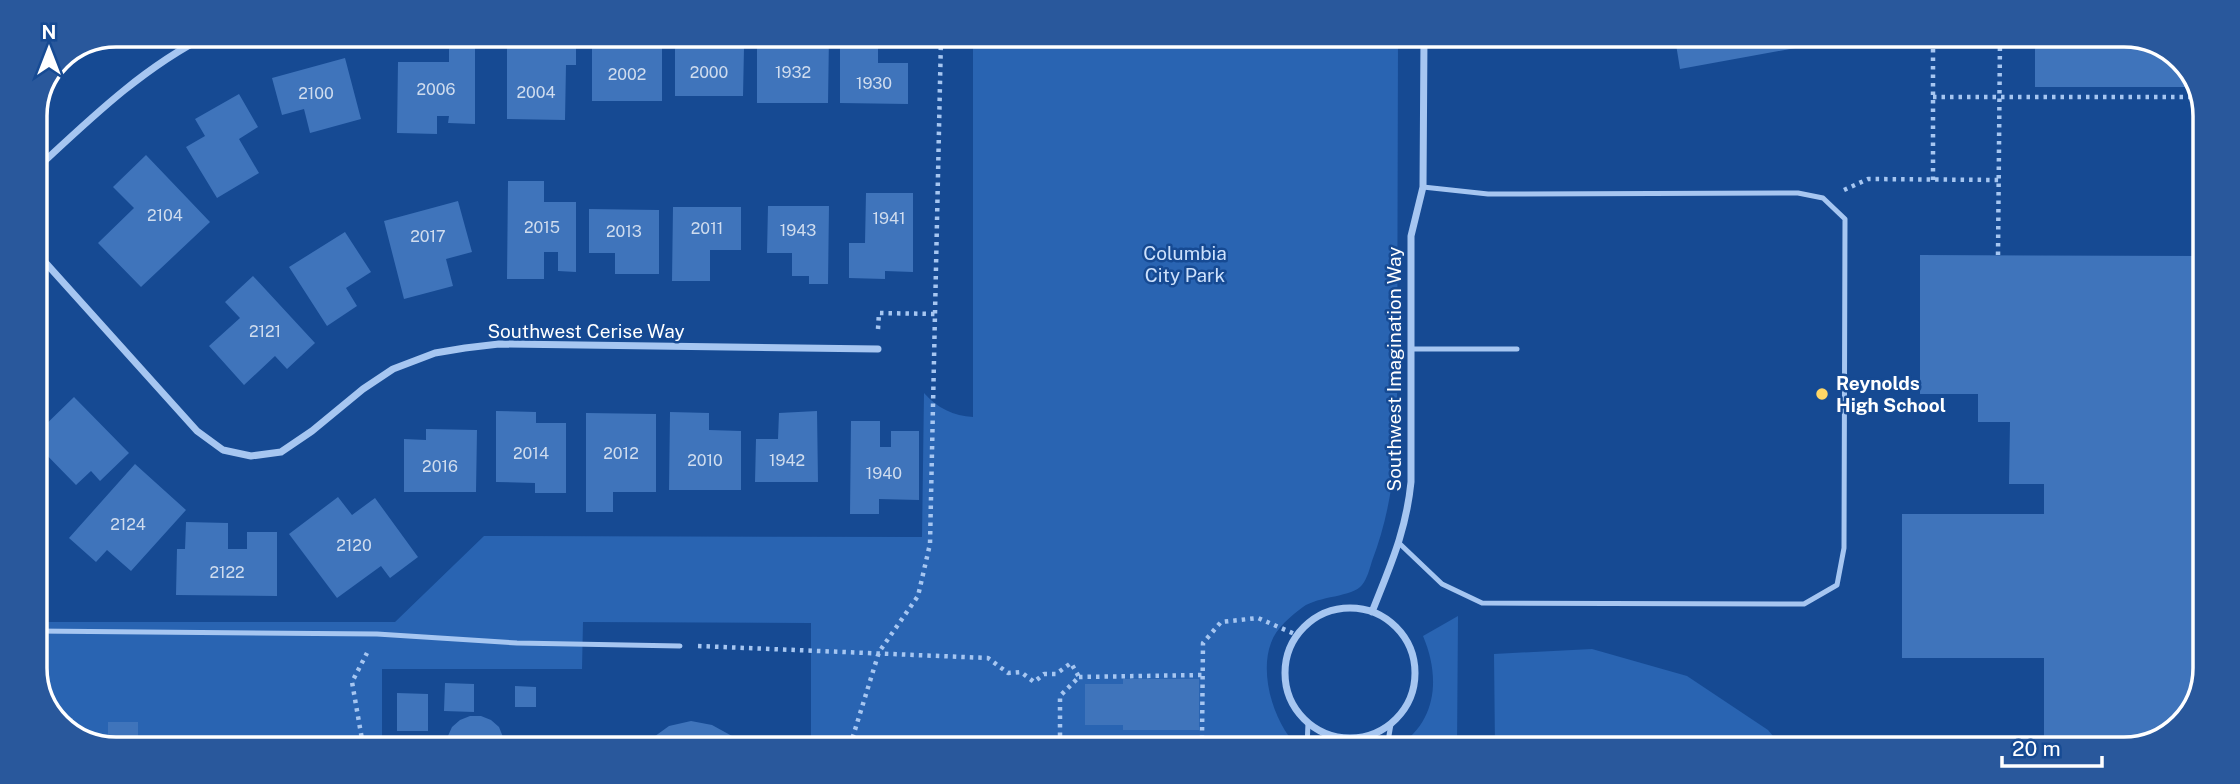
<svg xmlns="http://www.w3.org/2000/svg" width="2240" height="784" font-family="'Public Sans',sans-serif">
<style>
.green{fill:#2964b2}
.building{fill:#3f74bb}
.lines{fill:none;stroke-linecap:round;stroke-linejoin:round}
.path{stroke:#a6c6f1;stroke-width:4.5;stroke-dasharray:3.5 5;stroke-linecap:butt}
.service{stroke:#a6c6f1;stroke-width:5}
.minor{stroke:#a6c6f1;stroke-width:7}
.poi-dot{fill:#ffd666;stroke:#164a93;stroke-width:2.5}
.labels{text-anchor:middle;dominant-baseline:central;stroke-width:5;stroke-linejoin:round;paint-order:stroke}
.number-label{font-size:16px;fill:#cfdcee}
.park-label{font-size:19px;fill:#cde1fc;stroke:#164a93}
.street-label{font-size:19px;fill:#fff;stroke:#164a93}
.poi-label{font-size:19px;font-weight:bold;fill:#fff;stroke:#164a93;text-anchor:start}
.rim{fill:none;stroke:#fff;stroke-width:3.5}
</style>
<rect width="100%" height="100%" fill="#164a93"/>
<!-- green -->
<path class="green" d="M973,37L1398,38L1397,435C1394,479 1388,519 1372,561C1370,568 1367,579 1362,585C1353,597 1318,596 1303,607C1291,616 1276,628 1271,643C1259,674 1274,724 1298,747L811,746V623L583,622L582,669H382V745H90L52,718L35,674V622H395L484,536L922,537L924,393C937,408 954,416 973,417Z
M1458,616L1457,748L1397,747C1438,721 1440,676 1423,636Z
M1592,649L1687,676L1768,730L1783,748H1495L1494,654Z"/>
<!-- building -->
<path class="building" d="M449,36H475V124L448,123L449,116H437V134L397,133L398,62H449Z
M534,36H576V65H566L565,120L507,119V38H534Z
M620,36H662V101H592V47H620Z
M675,36H710V48H744L743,96H675Z
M779,36H829L828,103H757V41H779Z
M840,36L878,37V63H908V104L840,103Z
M1675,38L1839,39V40L1680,69Z
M2035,39H2150L2188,66L2196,87H2035Z
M69,54L73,58L49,80L59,59Z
M345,58L361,119L310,133L304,109L282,115L272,78Z
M239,94L258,127L239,139L259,173L217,198L186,147L205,136L195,119Z
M146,155L210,222L141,287L98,243L134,208L113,187Z
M508,181H544V202H576V272L558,271V252H544V279H507Z
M866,193H913V272L885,271V279L849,278V243H865Z
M458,201L472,252L446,259L453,286L404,299L384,221Z
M768,206H829L828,284H809V276H792V253H767Z
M673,207H741V250H710V281H672Z
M589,209L659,210V274H615V253H589Z
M345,232L371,272L346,288L357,306L327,326L289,267Z
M1920,255L2204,256L2201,694L2173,732L2124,749H2044V658H1902V514H2044V484H2009L2010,422H1978V394H1920Z
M253,276L315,343L287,369L275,356L244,385L209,346L240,318L225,302Z
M35,337L48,350L35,363Z
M74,397L129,453L100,481L91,471L76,485L35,443V435Z
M496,411L536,412V423H566V493H535V483L496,482Z
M817,411L818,482H755L756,439H778L779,413Z
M670,412L709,413V430L741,431V490H669Z
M586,413L656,414V492H613V512H586Z
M851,421H880V447H891V431H919V500L879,499V514H850Z
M426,429L477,430L476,492H404V439L426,440Z
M135,464L186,510L131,571L107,550L96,562L69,538Z
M338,497L352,515L375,498L418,557L390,578L381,566L337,598L289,534Z
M186,522L228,523V549H247V532H277V596L176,595L177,549H185Z
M1123,679H1199V730H1123V725H1085V684H1123Z
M445,683L474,684V712L444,711Z
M515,686L536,687V707H515Z
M397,693L428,694V731H397Z
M470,716H481L491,720L499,727L503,737V746H448L447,738L452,727L460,720Z
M52,717L73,718V733L52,718Z
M691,721L712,725L732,736L739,746H646L651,739L669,726Z
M108,722H138V745H108Z"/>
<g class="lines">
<!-- path -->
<path class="path" d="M1933,97H2200
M1933,180V39
M1844,190L1868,179L1999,180
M1998,255L2000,39
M878,329L879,313L935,314
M698,646L988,658L1008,673L1021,672L1034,682L1044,674H1056L1071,663L1079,677L1060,696V747
M1079,677L1202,675
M1202,739L1203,643L1221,622L1258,618L1297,635
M1060,743L1206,739L1218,747
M363,745L352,682L367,653
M850,746L879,652L918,596L930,544L941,37"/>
<!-- service -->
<path class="service" d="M1411,349H1517
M1400,544L1442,584L1482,603L1804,604L1837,585L1844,548L1845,219L1823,198L1798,193L1488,194L1423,187
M35,631L377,634L517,643L680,646
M91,745L92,734
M1307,747L1308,723
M1387,747L1391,724"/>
<!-- minor -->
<path class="minor" d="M35,170C89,120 142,68 208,35
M35,251L197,431L223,450L251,456L281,452L312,431L363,389L393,369L435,353L465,348L499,344L878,349
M1285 673a65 65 0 1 1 130 0a65 65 0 1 1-130 0Z
M1372,612C1390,566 1406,532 1411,482V236L1423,187L1424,38"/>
</g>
<!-- markers -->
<circle class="poi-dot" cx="1822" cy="394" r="7"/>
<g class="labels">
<!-- number labels -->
<g class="number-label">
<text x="709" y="72">2000</text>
<text x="793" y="72">1932</text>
<text x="627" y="74">2002</text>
<text x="874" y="83">1930</text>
<text x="436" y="89">2006</text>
<text x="536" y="92">2004</text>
<text x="316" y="93">2100</text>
<text x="165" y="215">2104</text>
<text x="889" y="218">1941</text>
<text x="542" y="227">2015</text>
<text x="707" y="228">2011</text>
<text x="798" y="230">1943</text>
<text x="624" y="231">2013</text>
<text x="428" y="236">2017</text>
<text x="265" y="331">2121</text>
<text x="531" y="453">2014</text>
<text x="621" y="453">2012</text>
<text x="705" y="460">2010</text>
<text x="787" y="460">1942</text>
<text x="440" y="466">2016</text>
<text x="884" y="473">1940</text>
<text x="128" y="524">2124</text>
<text x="354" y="545">2120</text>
<text x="227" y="572">2122</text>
</g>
<!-- park labels -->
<g class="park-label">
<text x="1185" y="253">Columbia<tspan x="1185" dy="22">City Park</tspan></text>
</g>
<!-- street labels -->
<g class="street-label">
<text x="586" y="331">Southwest Cerise Way</text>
<text transform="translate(1394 369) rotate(-90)">Southwest Imagination Way</text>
</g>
<!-- poi labels -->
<g class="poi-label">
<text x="1836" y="383">Reynolds<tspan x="1836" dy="22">High School</tspan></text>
</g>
</g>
<!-- crop -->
<path d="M0 0H2240V784H0ZM116 47H2124A69 69 0 0 1 2193 116V668A69 69 0 0 1 2124 737H116A69 69 0 0 1 47 668V116A69 69 0 0 1 116 47Z" fill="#29589c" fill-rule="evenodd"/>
<path class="rim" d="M116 47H2124A69 69 0 0 1 2193 116V668A69 69 0 0 1 2124 737H116A69 69 0 0 1 47 668V116A69 69 0 0 1 116 47Z"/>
<!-- north arrow -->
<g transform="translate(49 49)" stroke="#164a93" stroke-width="5" paint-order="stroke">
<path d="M0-5L12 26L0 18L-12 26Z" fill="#ffffff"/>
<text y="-10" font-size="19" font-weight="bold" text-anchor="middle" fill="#ffffff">N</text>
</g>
<!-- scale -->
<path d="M2002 756v10h100v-10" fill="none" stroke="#ffffff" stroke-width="3.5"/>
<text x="2012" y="756" font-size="21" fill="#ffffff" stroke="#164a93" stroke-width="5" paint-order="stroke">20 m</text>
</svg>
